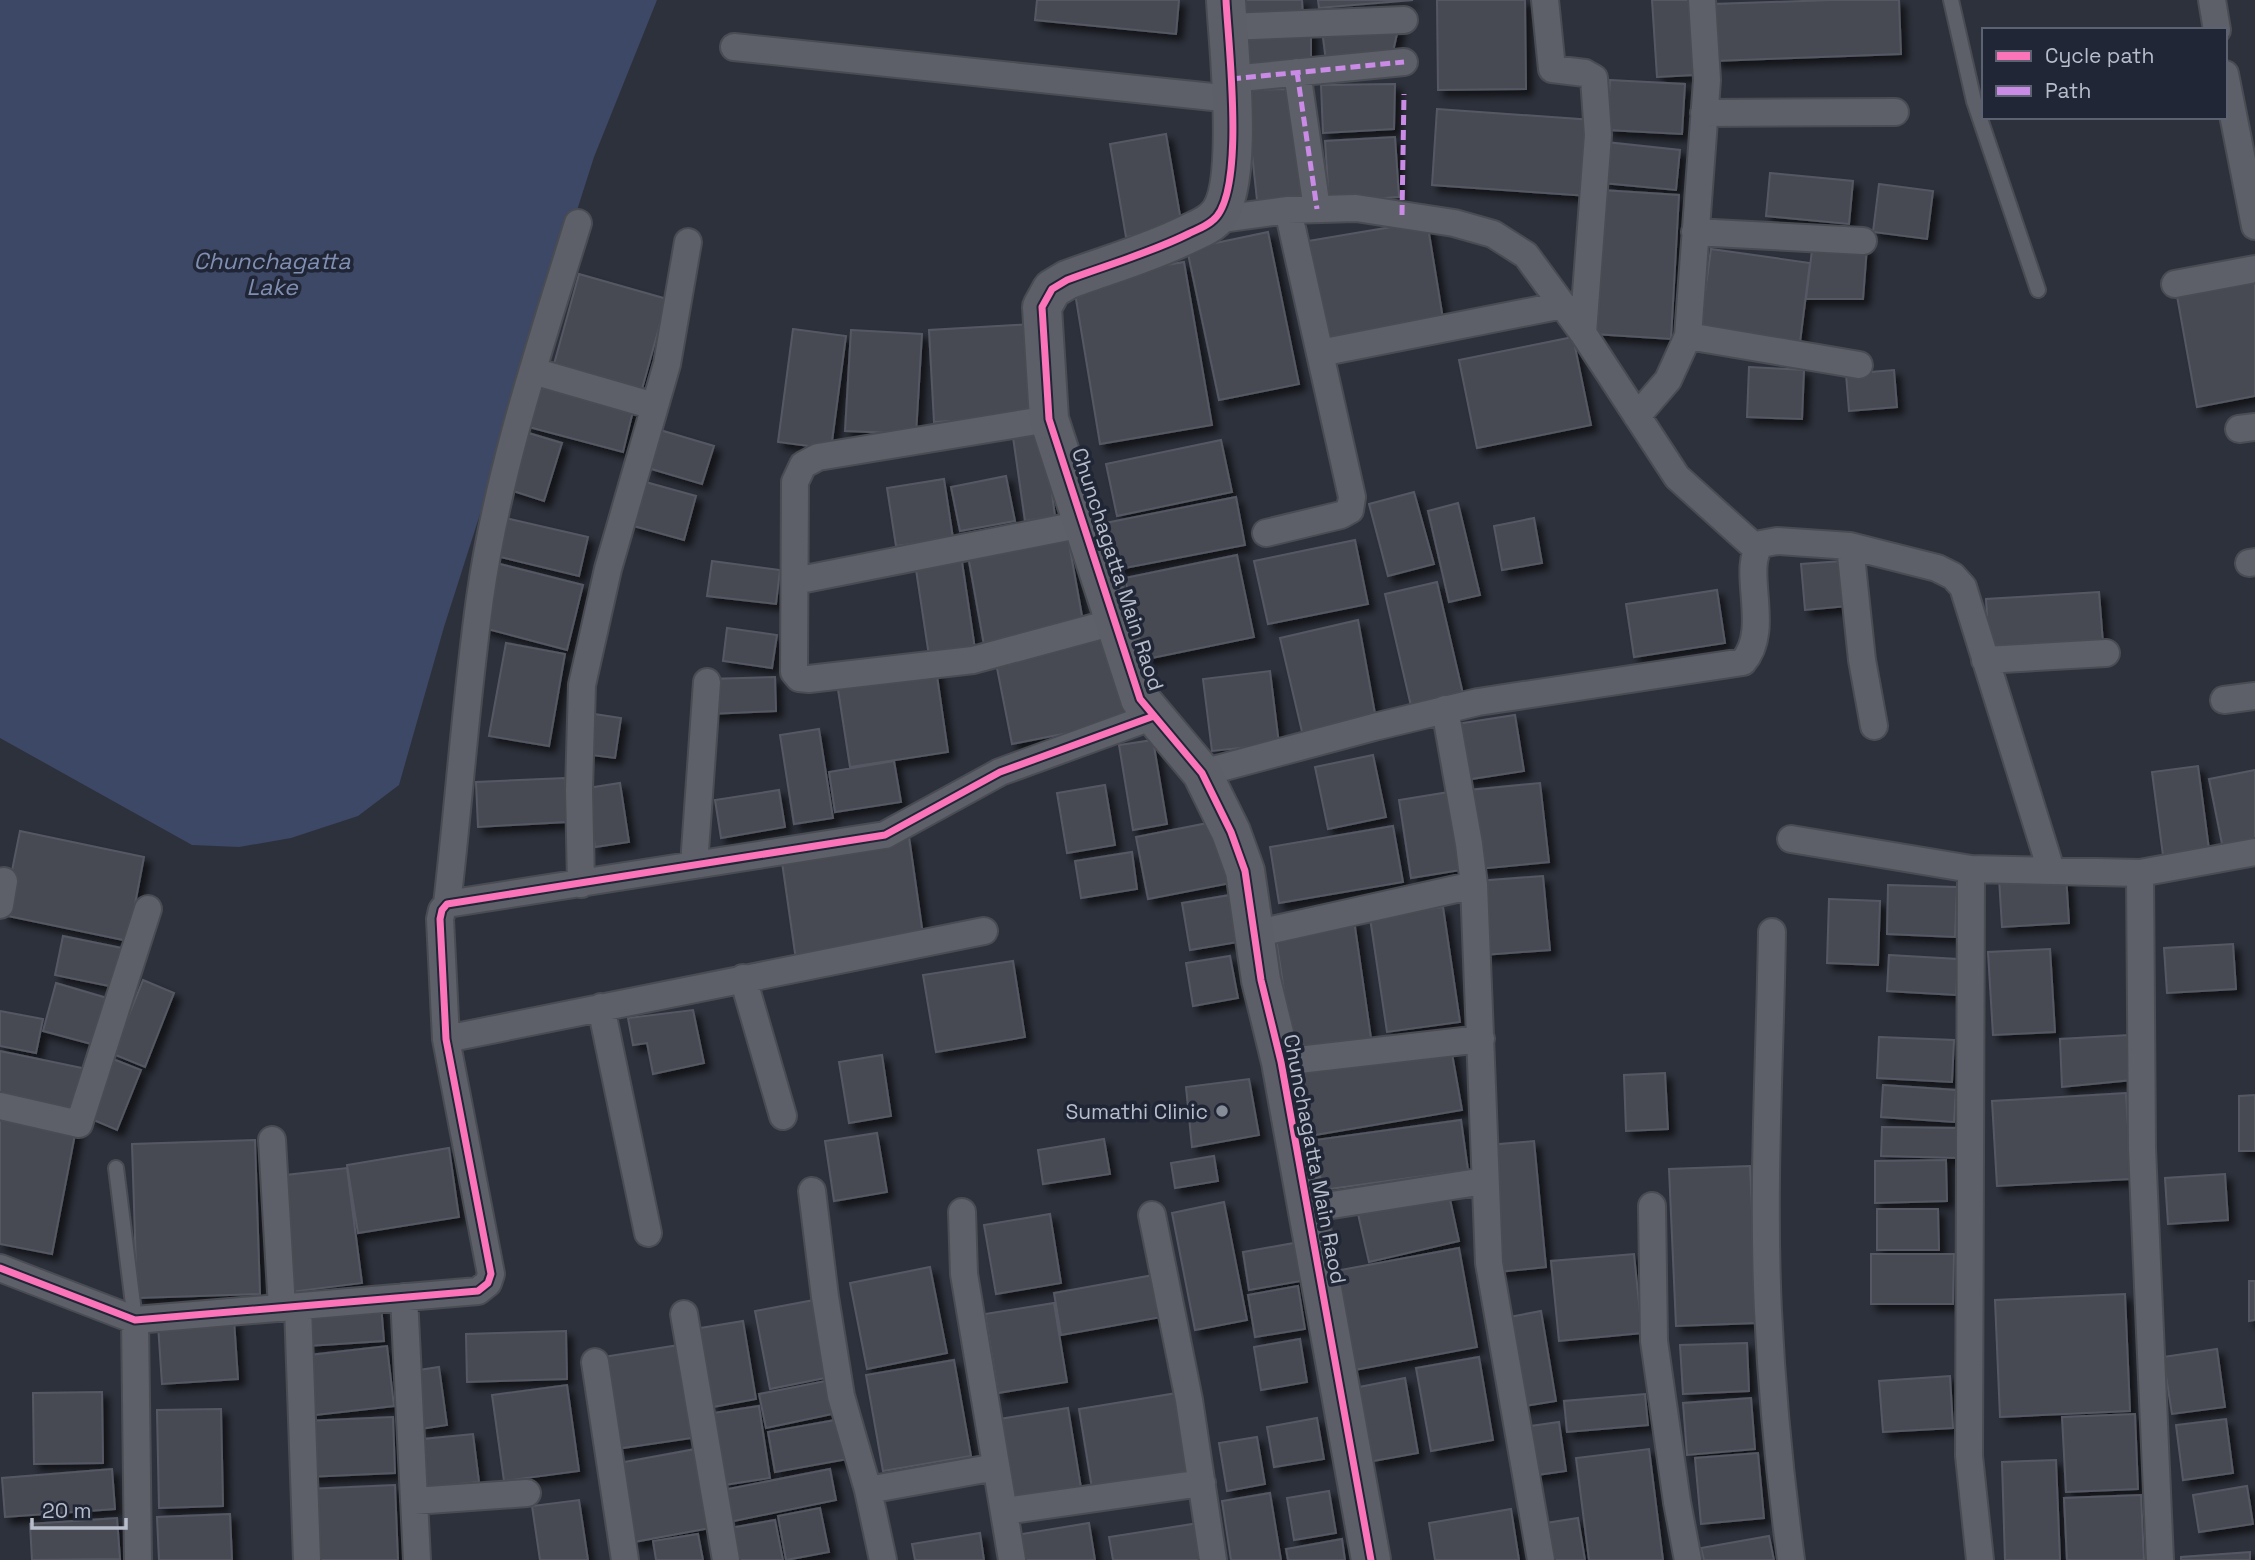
<svg xmlns="http://www.w3.org/2000/svg" width="2255" height="1560" font-family="'Space Grotesk',sans-serif">
<style>
.water{fill:#3c4865}
.building{fill:#474a53;stroke:#555963;stroke-width:2;filter:url(#shadow)}
.lines{fill:none;stroke-linecap:round;stroke-linejoin:round}
.lane-casing{stroke:#494c53;stroke-width:18}
.street-casing{stroke:#494c53;stroke-width:30}
.secondary-casing{stroke:#494c53;stroke-width:42}
.lane{stroke:#5d6069;stroke-width:14}
.street{stroke:#5d6069;stroke-width:26}
.secondary{stroke:#5c5f67;stroke-width:38}
.quiet{stroke:#ca8be6;stroke-width:5;stroke-dasharray:10 5;stroke-linecap:butt}
.cycleway-casing{stroke:#202636;stroke-width:11}
.cycleway{stroke:#fb73b8;stroke-width:7}
.poi-dot{fill:#878c99;stroke:#202636;stroke-width:2.5}
.labels{text-anchor:middle;dominant-baseline:central;stroke-width:7;stroke-linejoin:round;paint-order:stroke}
.street-label{font-size:21px;fill:#b8bdcb;stroke:#202636}
.poi-label{font-size:21px;fill:#b8bdcb;stroke:#202636;text-anchor:end}
.water-label{font-size:23px;font-style:italic;fill:#808fb1;stroke:#202636}
</style>
<defs>
<filter id="shadow"><feDropShadow dx="6" dy="6" stdDeviation="3.5" flood-color="#0009"/></filter>
</defs>
<rect width="100%" height="100%" fill="#2d313b"/>
<!-- water -->
<path class="water" d="M0,0H657L594,157L444,627L399,785L358,816L291,838L239,847L192,845L0,738Z"/>
<!-- building -->
<path class="building" d="M1037,0H1179L1176,34L1035,20Z
M1239,0H1302L1303,17L1240,18Z
M1318,0H1413L1319,8Z
M1437,0H1525L1526,89L1438,90Z
M1652,0H1689L1694,75L1657,77Z
M1832,0H1899L1901,54L1715,61L1713,4Z
M1399,25L1392,56L1326,61L1322,30Z
M1311,29V64L1239,71L1235,33Z
M1610,80L1685,84L1682,134L1607,130Z
M1395,84L1394,129L1323,133L1321,85Z
M1291,89L1307,198L1258,209L1245,90Z
M1437,109L1593,120L1588,196L1432,185Z
M1166,134L1182,227L1126,237L1110,144Z
M1395,137L1399,197L1329,202L1325,141Z
M1606,142L1680,150L1676,190L1603,183Z
M1770,173L1853,181L1849,224L1766,216Z
M1879,184L1933,191L1927,239L1873,232Z
M1602,190L1679,195L1671,339L1594,334Z
M1427,221L1444,325L1326,345L1308,241Z
M1268,232L1299,384L1219,400L1187,249Z
M1813,242L1867,247L1863,299H1806Z
M1711,249L1810,263L1800,342L1700,328Z
M1184,262L1212,425L1100,444L1073,281Z
M579,274L667,299L642,389L554,364Z
M2255,281V396L2197,407L2177,296Z
M1033,324L1039,416L934,422L929,330Z
M793,329L846,336L831,449L778,442Z
M851,330L922,334L916,434L845,431Z
M1573,337L1591,425L1477,448L1459,360Z
M1749,367L1804,370L1802,419L1747,417Z
M1894,370L1897,407L1849,411L1846,374Z
M538,377L635,403L623,452L525,426Z
M1043,426L1055,516L1025,521L1012,430Z
M660,430L714,446L702,484L648,468Z
M522,431L562,443L544,501L504,488Z
M1221,440L1232,492L1117,516L1106,464Z
M1006,476L1015,521L960,531L951,487Z
M944,479L953,538L896,546L887,488Z
M642,481L696,496L684,540L630,525Z
M1414,492L1434,564L1388,576L1369,504Z
M1236,497L1245,545L1114,570L1105,523Z
M1458,503L1480,595L1449,602L1428,511Z
M501,517L588,537L579,576L492,555Z
M1534,518L1542,563L1502,570L1494,526Z
M1067,532L1084,627L984,645L967,550Z
M1355,540L1368,604L1268,624L1254,561Z
M961,555L975,649L929,656L915,563Z
M1237,555L1254,637L1142,660L1125,578Z
M712,561L780,570L776,604L707,596Z
M1842,561L1847,606L1805,610L1801,564Z
M496,563L583,585L567,650L480,627Z
M1437,582L1463,694L1411,706L1385,594Z
M1717,590L1725,643L1634,657L1626,604Z
M2099,592L2103,643L1989,649L1986,599Z
M1358,620L1376,719L1303,736L1280,638Z
M727,628L777,635L772,668L723,661Z
M1112,635L1129,721L1012,744L995,658Z
M506,643L565,654L549,746L489,736Z
M936,669L948,752L850,767L837,683Z
M1270,671L1279,744L1212,751L1203,679Z
M775,677L776,711L710,714L708,679Z
M588,713L621,718L615,758L583,754Z
M1515,715L1524,771L1465,780L1456,724Z
M819,729L833,818L794,824L780,735Z
M1153,740L1167,824L1133,830L1119,745Z
M1373,755L1386,817L1328,829L1315,767Z
M894,761L901,802L835,812L829,772Z
M2198,766L2210,857L2164,863L2152,772Z
M2255,770V841L2223,849L2209,779Z
M565,778L567,822L478,827L476,782Z
M620,783L629,842L595,847L587,788Z
M1540,783L1549,862L1478,869L1469,790Z
M1105,785L1115,845L1067,853L1057,793Z
M779,790L785,827L721,838L715,800Z
M1449,792L1461,870L1411,878L1399,800Z
M1223,820L1236,882L1148,899L1136,837Z
M1393,826L1403,882L1279,903L1270,847Z
M20,831L144,857L128,941L3,915Z
M909,837L924,942L796,960L781,855Z
M1132,852L1137,889L1081,898L1075,861Z
M2066,874L2069,923L2002,927L1999,878Z
M1543,876L1550,950L1484,955L1478,881Z
M1888,885L1957,887L1955,937L1887,934Z
M1230,895L1238,942L1190,950L1182,903Z
M1829,899L1880,901L1878,965L1827,963Z
M1443,907L1460,1022L1387,1032L1370,918Z
M1354,920L1372,1045L1294,1056L1275,932Z
M63,936L122,948L114,987L55,975Z
M2233,944L2236,989L2167,993L2164,948Z
M2050,949L2055,1032L1993,1035L1988,952Z
M1889,955L1958,959L1956,995L1887,991Z
M1230,956L1238,998L1193,1006L1186,963Z
M1013,961L1025,1037L936,1052L923,975Z
M143,980L174,993L145,1067L113,1054Z
M56,983L107,998L95,1045L43,1031Z
M693,1010L704,1063L653,1074L647,1043L633,1045L628,1018Z
M0,1011L43,1019L36,1053L0,1046Z
M2129,1035L2132,1080L2062,1087L2060,1039Z
M1879,1037L1954,1040L1952,1082L1877,1078Z
M1451,1048L1462,1110L1309,1136L1299,1074Z
M0,1051L87,1069L78,1111L0,1095Z
M882,1055L891,1116L849,1123L839,1062Z
M113,1059L141,1070L117,1130L89,1118Z
M1665,1073L1668,1129L1626,1131L1624,1075Z
M1249,1079L1259,1135L1192,1147L1186,1087Z
M1883,1085L1956,1090L1954,1122L1881,1117Z
M2126,1093L2131,1179L1997,1186L1992,1101Z
M2255,1095V1151H2239V1096Z
M0,1115L76,1129L52,1254L0,1244Z
M1461,1120L1468,1170L1315,1191L1308,1141Z
M1882,1127L1959,1128L1958,1158L1881,1156Z
M877,1133L887,1192L834,1201L825,1141Z
M1104,1139L1110,1174L1043,1184L1038,1150Z
M255,1140L260,1294L137,1298L132,1144Z
M1534,1141L1546,1267L1499,1272L1488,1145Z
M449,1148L459,1217L358,1233L347,1165Z
M1214,1156L1218,1181L1175,1188L1171,1163Z
M1946,1160L1947,1201L1875,1203V1161Z
M1750,1166L1757,1323L1676,1326L1669,1169Z
M347,1168L362,1283L291,1292L277,1176Z
M2225,1174L2228,1220L2168,1224L2165,1178Z
M1448,1190L1459,1241L1369,1262L1356,1205Z
M1224,1202L1247,1320L1195,1330L1172,1213Z
M1877,1209H1938L1939,1250H1877Z
M1050,1214L1061,1283L996,1294L984,1225Z
M1294,1243L1301,1281L1249,1290L1243,1252Z
M1459,1248L1477,1347L1349,1371L1330,1272Z
M1634,1254L1642,1333L1559,1341L1551,1261Z
M1871,1254H1954L1953,1304H1871Z
M930,1267L947,1353L867,1369L850,1283Z
M1159,1274L1167,1316L1061,1335L1054,1293Z
M2249,1281H2255V1320L2249,1321Z
M1298,1286L1305,1329L1255,1337L1248,1295Z
M2125,1294L2130,1411L2000,1417L1995,1300Z
M814,1300L830,1377L770,1389L755,1311Z
M1054,1303L1067,1382L998,1393L985,1314Z
M381,1304L384,1341L308,1346L305,1310Z
M1541,1311L1556,1401L1518,1407L1504,1318Z
M234,1320L238,1379L162,1384L158,1325Z
M743,1321L756,1399L713,1407L700,1328Z
M566,1331L567,1379L467,1382L466,1334Z
M1300,1339L1307,1382L1261,1390L1254,1347Z
M1747,1343L1749,1391L1683,1394L1680,1345Z
M679,1345L692,1438L616,1449L603,1357Z
M387,1346L394,1406L307,1416L301,1356Z
M2217,1349L2225,1407L2172,1414L2163,1357Z
M1479,1357L1493,1440L1431,1451L1416,1368Z
M954,1360L971,1456L883,1471L866,1375Z
M439,1367L447,1425L420,1429L412,1371Z
M1950,1376L1953,1428L1883,1432L1879,1381Z
M1405,1378L1418,1453L1373,1461L1359,1387Z
M831,1380L837,1413L766,1428L759,1394Z
M567,1385L579,1471L504,1481L492,1395Z
M102,1392L103,1463L34,1464L33,1393Z
M1177,1393L1189,1472L1092,1488L1079,1409Z
M1645,1394L1648,1425L1567,1432L1564,1401Z
M1751,1398L1755,1449L1687,1455L1683,1403Z
M759,1406L770,1478L724,1485L713,1413Z
M1068,1408L1082,1494L1013,1505L999,1419Z
M221,1409L223,1506L159,1508L157,1410Z
M2135,1414L2138,1489L2066,1492L2062,1417Z
M393,1417L395,1473L307,1477L305,1421Z
M1317,1418L1324,1459L1274,1467L1267,1427Z
M841,1419L848,1459L775,1472L768,1432Z
M2226,1419L2233,1473L2183,1480L2176,1425Z
M1559,1422L1566,1471L1530,1476L1523,1427Z
M473,1434L479,1482L418,1488L413,1440Z
M1257,1437L1265,1484L1227,1491L1219,1443Z
M701,1448L716,1527L634,1542L619,1463Z
M1649,1449L1663,1560H1589L1576,1458Z
M1758,1453L1764,1518L1701,1524L1695,1458Z
M2056,1460L2060,1560H2005L2002,1462Z
M112,1469L115,1509L5,1517L2,1478Z
M830,1469L836,1500L729,1522L723,1490Z
M395,1485L398,1560H311L307,1489Z
M2247,1486L2253,1524L2199,1532L2193,1495Z
M1329,1491L1336,1533L1294,1540L1287,1498Z
M1270,1493L1281,1560H1231L1222,1501Z
M2141,1495L2144,1560H2067L2064,1498Z
M579,1500L588,1560H540L532,1506Z
M820,1508L829,1552L786,1560L778,1516Z
M1511,1509L1519,1560H1435L1429,1523Z
M230,1514L232,1560H159L157,1517Z
M117,1518L120,1559L32,1560L30,1524Z
M1578,1518L1585,1560H1545L1539,1524Z
M775,1520L783,1560H736L730,1528Z
M1089,1523L1095,1560H1020L1016,1535Z
M1199,1523L1205,1560H1113L1109,1537Z
M980,1533L984,1560H915L912,1544Z
M698,1534L703,1560H656L653,1541Z
M1769,1536L1774,1560H1704L1701,1548Z
M1342,1539L1345,1560H1288L1286,1549Z
M2250,1552V1560H2181V1557Z"/>
<g class="lines">
<!-- lane casing -->
<g class="lane-casing">
<path id="lane" d="M1951,0L1974,101L2038,290
M116,1168L135,1320"/>
</g>
<!-- street casing -->
<g class="street-casing">
<path id="street" d="M1545,0L1552,69L1585,73L1594,78L1598,135L1583,333
M2212,0L2217,30
M1227,27L1404,20
M734,47L1232,99
M1297,72L1317,209
M2225,74L2255,226
M1231,79L1404,62
M1704,113L1895,112
M1214,220L1288,210L1356,208L1454,223L1493,234L1526,255L1583,333L1677,477L1757,549
M1695,232L1863,241
M2175,284L2255,269
M1688,336L1859,365
M1320,353L1563,305
M533,371L654,406
M1637,416L1668,380L1688,336L1707,80L1702,0
M1049,419L818,457L803,465L795,482L794,672L799,678L809,679L973,660L1114,622
M2239,429L2255,427
M1266,533L1341,515L1350,510L1352,497L1288,210
M1850,546L1862,660L1874,726
M2249,563L2255,562
M795,581L1083,524
M1985,660L2106,653
M2224,700L2255,696
M1445,709L1469,844L1474,885L1489,1263L1541,1560
M1202,773L1374,727L1478,702L1743,662C1772,629 1740,569 1761,544L1777,541L1850,546L1937,568L1953,576L1963,587L2051,870
M1791,839L1971,869
M694,865L707,682
M2140,873L2142,1149L2160,1560
M581,884L579,790L582,685L608,569L667,364L688,242
M447,904C459,803 466,699 480,598C498,470 540,346 578,223
M0,905L4,881
M1772,932C1770,1058 1762,1185 1768,1311C1772,1394 1780,1477 1791,1560
M1254,934L1474,885
M743,978L783,1116
M601,1007L648,1233
M446,1039L984,931
M1281,1062L1481,1039
M0,1106L79,1124L148,909
M272,1140L282,1308
M812,1191L825,1297L841,1396L868,1490L883,1560
M1652,1206L1654,1341L1677,1502L1688,1560
M1307,1209L1484,1181
M962,1212L964,1274L1012,1560
M1152,1215L1189,1400L1213,1560
M0,1268L135,1320L478,1291L488,1283L491,1274L446,1039L440,919L442,910L447,904L885,835L1000,772L1154,716
M404,1297L417,1560
M298,1307L307,1560
M684,1314L726,1560
M135,1320L138,1560
M595,1362L625,1560
M868,1490L996,1467
M414,1501L527,1493
M1004,1511L1202,1483
M1980,1560L1969,1456L1971,869L2140,873L2255,852"/>
</g>
<!-- secondary casing -->
<g class="secondary-casing">
<path id="secondary" d="M1226,0C1228,43 1247,196 1212,221C1205,227 1196,230 1188,234C1150,253 1107,265 1067,280L1052,289L1042,307L1049,419L1140,699L1202,773L1231,832L1245,871L1261,980L1281,1062L1371,1560"/>
</g>
<!-- lane -->
<use href="#lane" class="lane"/>
<!-- street -->
<use href="#street" class="street"/>
<!-- secondary -->
<use href="#secondary" class="secondary"/>
<!-- quiet -->
<path class="quiet" d="M1297,72L1317,209
M1231,79L1404,62
M1402,215L1404,94"/>
<!-- cycleway casing -->
<g class="cycleway-casing">
<path id="cycleway" d="M1226,0C1228,43 1247,196 1212,221C1205,227 1196,230 1188,234C1150,253 1107,265 1067,280L1052,289L1042,307L1049,419L1140,699L1202,773L1231,832L1245,871L1261,980L1281,1062L1371,1560
M0,1268L135,1320L478,1291L488,1283L491,1274L446,1039L440,919L442,910L447,904L885,835L1000,772L1154,716"/>
</g>
<!-- cycleway -->
<use href="#cycleway" class="cycleway"/>
</g>
<!-- markers -->
<circle class="poi-dot" cx="1222" cy="1111" r="7"/>
<g class="labels">
<!-- street labels -->
<g class="street-label">
<text transform="translate(1118 569) rotate(72)">Chunchagatta Main Raod</text>
<text transform="translate(1315 1159) rotate(79)">Chunchagatta Main Raod</text>
</g>
<!-- poi labels -->
<g class="poi-label">
<text x="1208" y="1111">Sumathi Clinic</text>
</g>
<!-- water labels -->
<g class="water-label">
<text x="272" y="261">Chunchagatta<tspan x="272" dy="26">Lake</tspan></text>
</g>
</g>
<!-- legend -->
<rect x="1982" y="28" width="245" height="91" fill="#202636" stroke="#5d6272" stroke-width="2"/>
<rect x="1996" y="51" width="35" height="10" fill="#fb73b8" stroke="#5d6272" stroke-width="2"/>
<text x="2045" y="63" font-size="21" fill="#b8bdcb">Cycle path</text>
<rect x="1996" y="86" width="35" height="10" fill="#ca8be6" stroke="#5d6272" stroke-width="2"/>
<text x="2045" y="98" font-size="21" fill="#b8bdcb">Path</text>
<!-- scale -->
<path d="M32 1518v10h94v-10" fill="none" stroke="#b8bdcb" stroke-width="3.5"/>
<text x="42" y="1518" font-size="21" fill="#b8bdcb" stroke="#202636" stroke-width="5" paint-order="stroke">20 m</text>
</svg>
